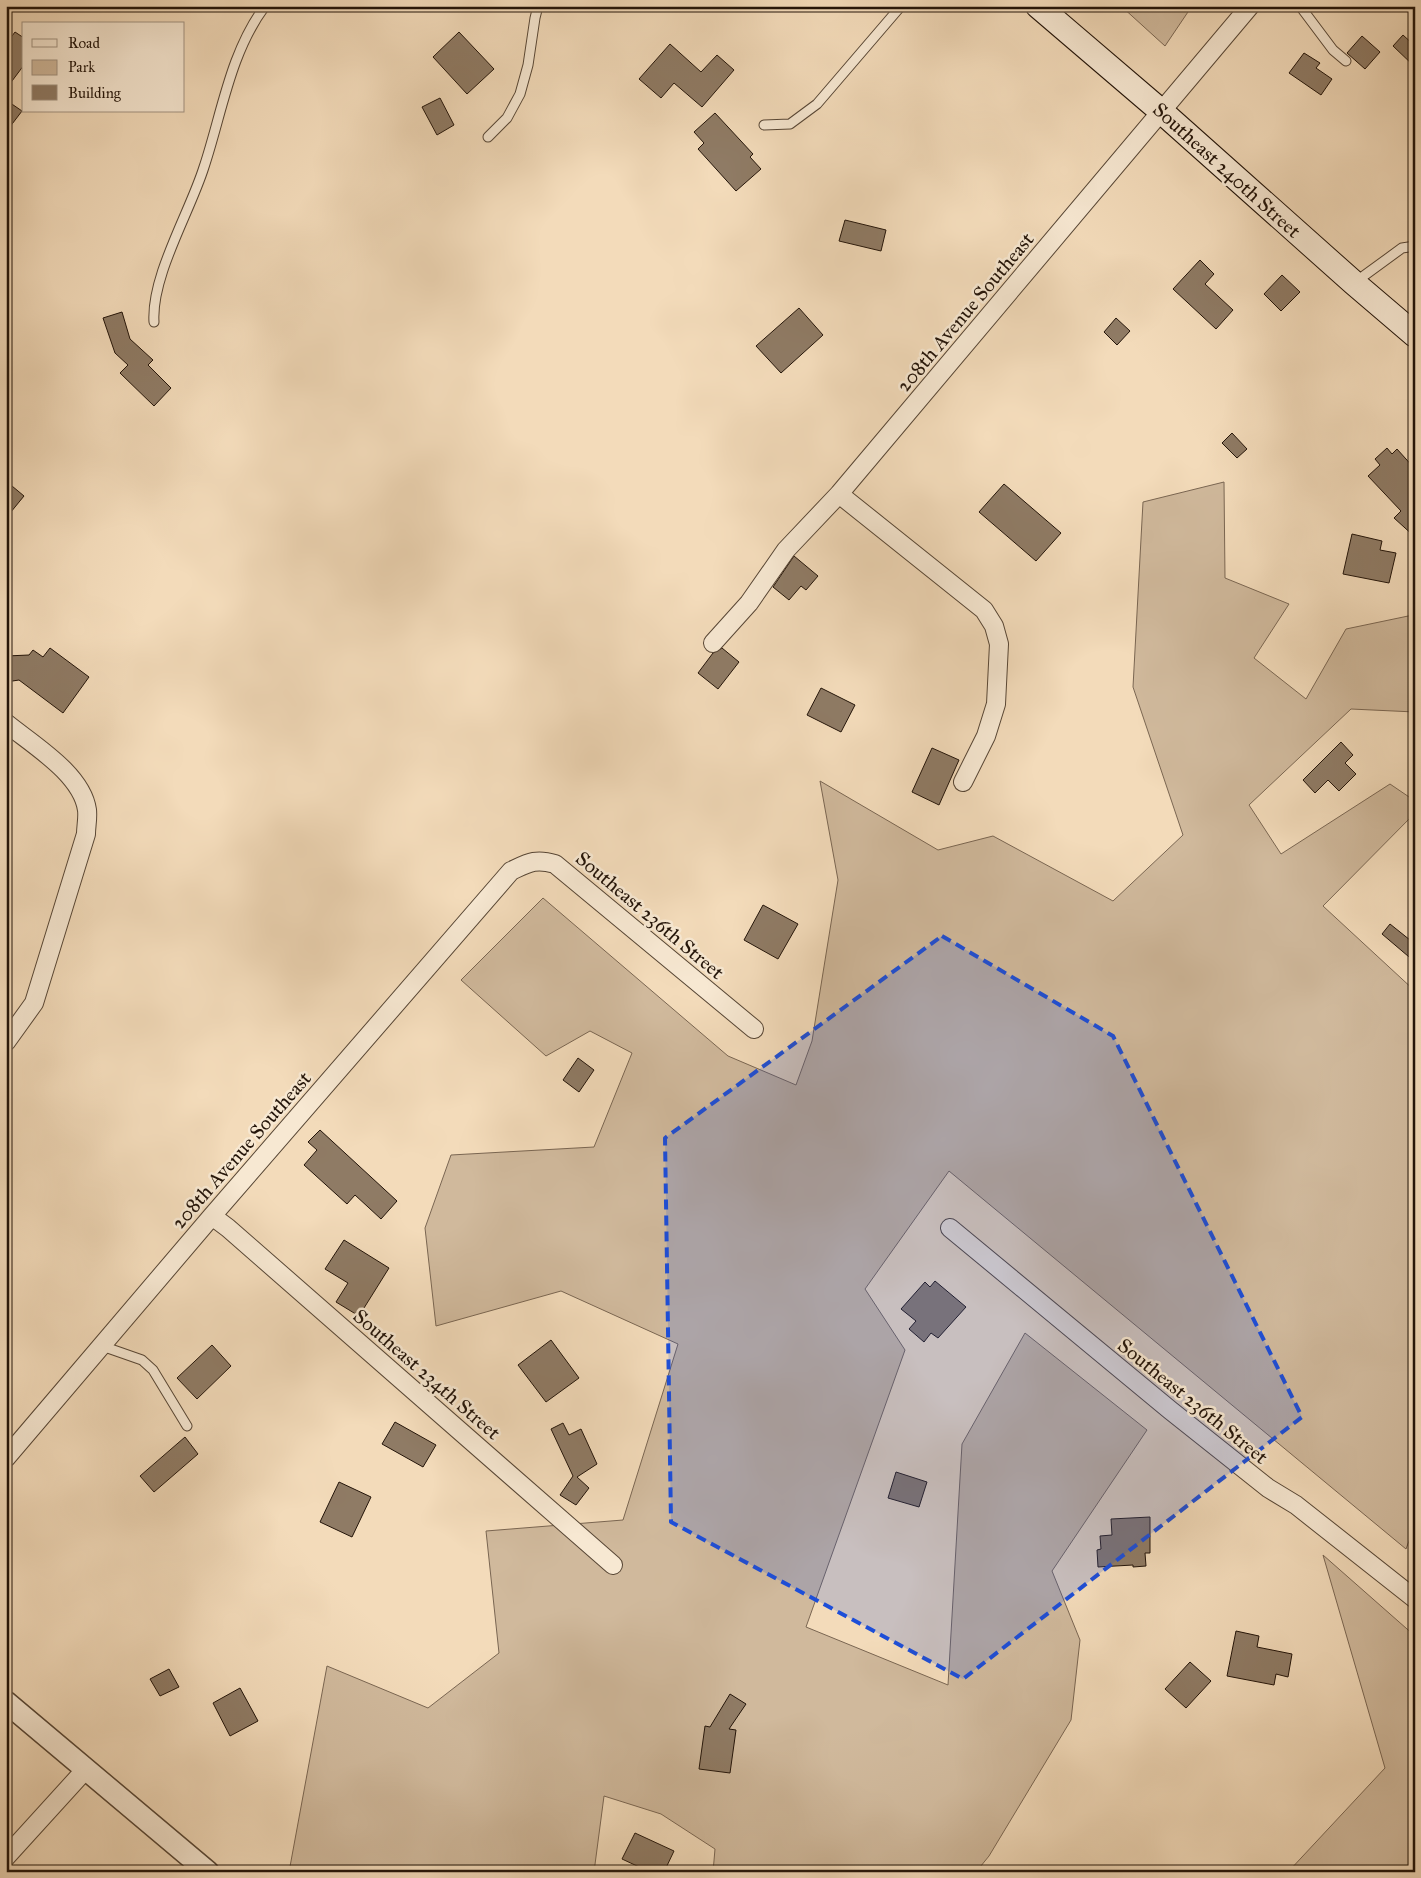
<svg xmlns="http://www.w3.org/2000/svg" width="1421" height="1878" font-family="'IM FELL Great Primer',serif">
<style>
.green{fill:#d0b99c;stroke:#7a6652}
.building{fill:#8f7b65;stroke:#231409}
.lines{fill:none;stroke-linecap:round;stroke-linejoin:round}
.service-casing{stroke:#574635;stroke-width:11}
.minor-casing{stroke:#574635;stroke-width:20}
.tertiary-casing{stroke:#574635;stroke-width:24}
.secondary-casing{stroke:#231409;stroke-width:26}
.service{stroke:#f7e8d2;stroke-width:9}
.minor{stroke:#f7e8d2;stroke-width:18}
.tertiary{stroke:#f7e8d2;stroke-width:21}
.secondary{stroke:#f7e8d2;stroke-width:24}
.marked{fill:#1d4ed8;fill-opacity:0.2;stroke:#1d4ed8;stroke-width:4;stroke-dasharray:10 6;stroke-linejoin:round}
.labels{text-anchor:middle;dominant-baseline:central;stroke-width:5;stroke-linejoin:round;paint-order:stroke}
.street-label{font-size:20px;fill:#231409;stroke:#f7e8d2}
</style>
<rect width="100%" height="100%" fill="#f3dbba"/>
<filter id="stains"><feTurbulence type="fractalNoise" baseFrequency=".004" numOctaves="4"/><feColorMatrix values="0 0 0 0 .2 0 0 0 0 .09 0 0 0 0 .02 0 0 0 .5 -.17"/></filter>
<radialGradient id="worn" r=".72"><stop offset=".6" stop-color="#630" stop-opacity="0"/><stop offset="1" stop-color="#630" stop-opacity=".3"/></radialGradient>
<!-- green -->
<path class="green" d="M1121,6H1192L1165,46Z
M1224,482L1225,578L1289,604L1254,658L1306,699L1346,629L1413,615L1415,617V712L1351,709L1249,805L1281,854L1390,784L1415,801V813L1323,906L1415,991V1525L1406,1549L949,1171L865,1289L905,1350L806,1627L948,1685L962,1444L1025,1333L1147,1430L1052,1571L1080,1640L1071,1720L989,1856L976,1872H713L715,1849L661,1814L604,1796L594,1872H289L327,1666L428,1708L499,1653L486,1531L623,1520L678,1344L561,1291L436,1326L425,1228L451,1155L594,1147L632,1053L590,1031L546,1056L461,980L543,898L728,1056L796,1085L812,1041L838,880L820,781L938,850L993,836L1113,901L1183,835L1133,687L1143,502Z
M1323,1555L1415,1636V1872H1288L1385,1768Z"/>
<!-- building -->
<path class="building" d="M15,32L24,38V65L6,89V44Z
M459,32L494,69L467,94L433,57Z
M1403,35L1415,46V67L1393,46Z
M1362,36L1380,52L1365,69L1347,53Z
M670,44L701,72L717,55L734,70L702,107L674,83L661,98L639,79Z
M1304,53L1320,63L1316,68L1332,79L1321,95L1289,73Z
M440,98L454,125L437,135L422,107Z
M6,100L22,111L6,132Z
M715,113L753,154L750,157L761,169L736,191L698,149L704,143L694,132Z
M845,220L886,230L881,251L839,241Z
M1200,260L1214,274L1205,284L1233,310L1216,329L1173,289Z
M1282,275L1300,292L1281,311L1264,294Z
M799,308L823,335L781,373L756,346Z
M122,312L130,339L153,360L148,365L171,388L154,406L120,373L128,365L115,353L103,318Z
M1116,318L1130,331L1117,345L1104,332Z
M1232,433L1247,449L1237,458L1222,443Z
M1387,448L1392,454L1397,449L1415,469V537L1394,518L1401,511L1368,476L1380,465L1375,459Z
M6,481L24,496L6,518Z
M1004,484L1061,533L1036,561L979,512Z
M1352,534L1382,541L1380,550L1396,553L1389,583L1343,574Z
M794,556L818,576L806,590L801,586L789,600L773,587Z
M50,648L89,677L63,713L19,680L6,682V656L29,655L33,650L43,657Z
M722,648L739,662L718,689L698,673L713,653Z
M821,688L855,705L841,732L807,715Z
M1341,742L1353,755L1345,763L1356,774L1339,791L1328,780L1315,793L1303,780Z
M932,748L959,760L939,805L912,792Z
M763,905L798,924L778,959L744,940Z
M1390,924L1415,944V962L1382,934Z
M578,1058L594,1070L579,1092L563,1080Z
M320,1130L397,1201L381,1219L355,1195L347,1204L304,1165L317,1150L308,1142Z
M344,1240L389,1268L359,1316L336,1302L348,1283L325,1269Z
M935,1281L966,1307L938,1338L931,1333L924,1342L909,1329L916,1321L901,1309L925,1282L930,1287Z
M551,1340L579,1378L546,1402L518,1365Z
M212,1345L231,1366L197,1399L177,1378Z
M395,1422L436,1445L423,1467L382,1444Z
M563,1423L569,1435L581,1429L597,1464L577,1477L589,1488L576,1505L560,1495L573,1476L551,1429Z
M185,1437L198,1454L154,1492L140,1476Z
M896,1472L927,1482L919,1507L888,1498Z
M339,1482L371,1497L352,1537L320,1522Z
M1150,1517V1553H1145L1146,1566L1133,1567V1565L1098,1567L1097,1550L1101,1549L1100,1536L1112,1535L1111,1519Z
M1236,1631L1259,1636L1257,1647L1292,1654L1288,1677L1276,1674L1274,1685L1227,1676Z
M1190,1662L1211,1681L1186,1708L1165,1689Z
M169,1669L179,1687L160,1696L150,1679Z
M240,1688L258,1721L230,1736L213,1703Z
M730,1694L746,1704L729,1729L736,1730L730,1773L699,1769L705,1726L710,1727Z
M635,1833L674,1851L664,1872H650L622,1859Z"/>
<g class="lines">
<!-- service casing -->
<g class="service-casing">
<path id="service" d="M1300,6L1333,50L1346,61
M764,125L790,124L817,104L901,6
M488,137L507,118L520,94L528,65L535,18L538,6
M1354,283L1402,248L1415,246
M154,322C151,276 190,212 204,167C222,113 230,53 265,6
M102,1346L142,1360L153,1370L187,1426"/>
</g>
<!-- minor casing -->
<g class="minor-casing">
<path id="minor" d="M839,494L984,610L994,626L999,644L996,704L986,736L963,782
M713,643L749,603L786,550L839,494L1250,6
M6,723C33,745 82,774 87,810C88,818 86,826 86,834L34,1003L6,1042
M212,1216L228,1228L613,1565
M950,1228L1170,1410L1268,1488L1296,1505L1415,1599
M6,1458L212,1216L511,871C528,863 535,858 555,864L754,1029
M6,1857L86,1769"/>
</g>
<!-- tertiary casing -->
<g class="tertiary-casing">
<path id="tertiary" d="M6,1702L208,1872"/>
</g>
<!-- secondary casing -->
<g class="secondary-casing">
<path id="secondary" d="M1038,6L1162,112L1354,283L1415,335"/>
</g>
<!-- service -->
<use href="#service" class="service"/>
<!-- minor -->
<use href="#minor" class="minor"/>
<!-- tertiary -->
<use href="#tertiary" class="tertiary"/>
<!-- secondary -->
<use href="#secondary" class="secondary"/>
</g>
<!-- marked area -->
<path class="marked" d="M942,936L1113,1036L1302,1417L963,1679L671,1522L665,1138Z"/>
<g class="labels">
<!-- street labels -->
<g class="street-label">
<text transform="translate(1227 170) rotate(42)">Southeast 240th Street</text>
<text transform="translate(965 312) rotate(-50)">208th Avenue Southeast</text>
<text transform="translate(650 915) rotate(40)">Southeast 236th Street</text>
<text transform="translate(241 1150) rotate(-49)">208th Avenue Southeast</text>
<text transform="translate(427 1374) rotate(41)">Southeast 234th Street</text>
<text transform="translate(1193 1401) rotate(39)">Southeast 236th Street</text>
</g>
</g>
<!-- margin -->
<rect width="1421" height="1878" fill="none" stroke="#f3dbba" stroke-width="25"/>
<rect x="8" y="8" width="1406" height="1863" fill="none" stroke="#231409" stroke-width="2.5"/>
<rect x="12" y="12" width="1396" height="1853" fill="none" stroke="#231409"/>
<!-- legend -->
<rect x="22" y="22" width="162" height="90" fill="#f7e8d2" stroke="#a29382"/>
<rect x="32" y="39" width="25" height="8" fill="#f7e8d2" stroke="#a29382"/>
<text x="68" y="48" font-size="15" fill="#231409">Road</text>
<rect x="32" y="60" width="25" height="15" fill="#d0b99c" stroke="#a29382"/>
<text x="68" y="72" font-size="15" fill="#231409">Park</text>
<rect x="32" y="85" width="25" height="15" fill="#8f7b65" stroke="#a29382"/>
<text x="68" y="98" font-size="15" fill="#231409">Building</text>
<rect width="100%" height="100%" filter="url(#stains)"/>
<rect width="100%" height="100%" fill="url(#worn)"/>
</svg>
